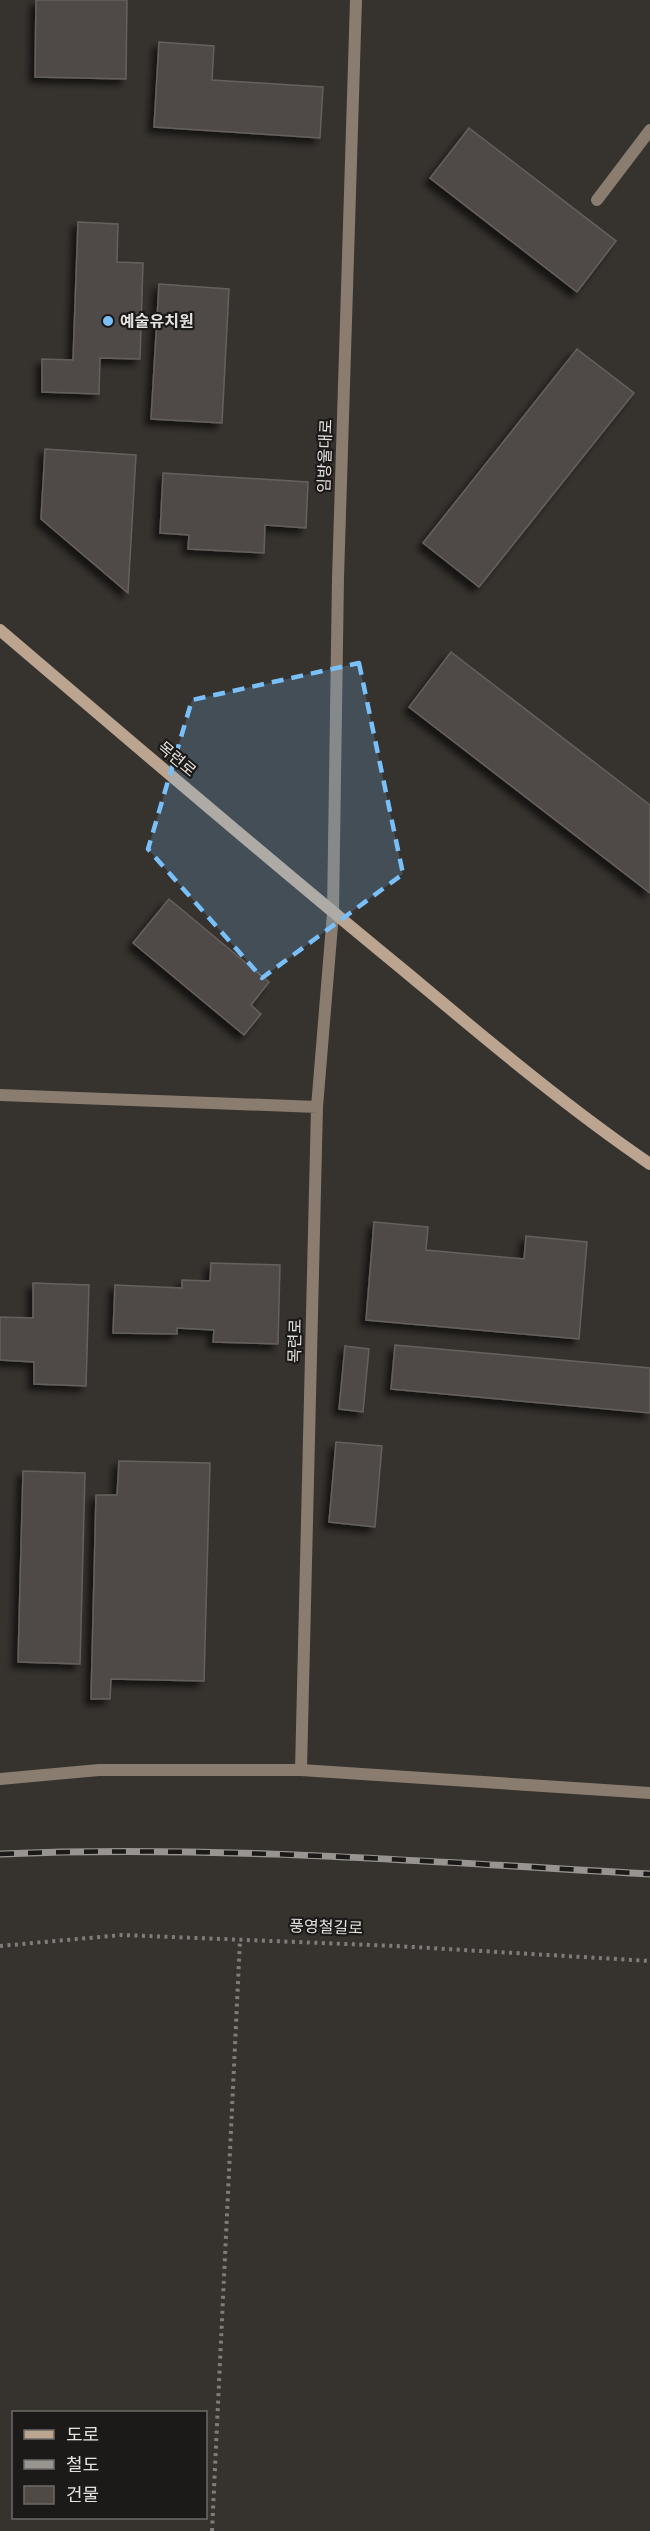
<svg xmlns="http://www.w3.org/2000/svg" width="650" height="2531" font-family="Roboto,'Noto Sans KR',sans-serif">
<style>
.building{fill:#4f4a46;stroke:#66615d;stroke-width:1.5;filter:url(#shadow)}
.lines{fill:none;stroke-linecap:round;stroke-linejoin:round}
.path{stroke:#807c79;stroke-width:4;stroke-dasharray:3 4.5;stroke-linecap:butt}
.service{stroke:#8a7c6f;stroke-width:12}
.minor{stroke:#8a7c6f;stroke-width:12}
.tertiary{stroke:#8a7c6f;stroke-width:12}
.secondary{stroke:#bca590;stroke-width:12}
.rail-casing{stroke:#989591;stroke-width:7}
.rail{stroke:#1c1a19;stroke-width:4.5;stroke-dasharray:14;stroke-linecap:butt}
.marked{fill:#79bff8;fill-opacity:0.2;stroke:#79bff8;stroke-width:4.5;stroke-dasharray:12 8;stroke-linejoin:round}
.poi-dot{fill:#79bff8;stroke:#1c1a19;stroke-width:2}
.labels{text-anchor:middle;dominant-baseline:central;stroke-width:4.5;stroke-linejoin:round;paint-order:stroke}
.poi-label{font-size:16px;font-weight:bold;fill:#e3e0dd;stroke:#1c1a19;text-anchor:start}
.street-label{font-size:16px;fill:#e3e0dd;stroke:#1c1a19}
</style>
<defs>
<filter id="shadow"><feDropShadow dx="-5.5" dy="5.5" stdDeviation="3" flood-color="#0009"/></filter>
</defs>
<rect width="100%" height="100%" fill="#36322e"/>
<!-- building -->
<path class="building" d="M36,0H127L126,79L35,77Z
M159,42L214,46L212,80L323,87L320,138L154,127Z
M469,128L616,241L577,292L430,178Z
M78,222L118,224L117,262L143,263L140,359L100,358L99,394L42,392V359L73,360Z
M159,284L229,289L222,423L151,419Z
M577,349L634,393L479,587L423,543Z
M45,449L136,455L128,593L41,519Z
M163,473L308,482L306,528L265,525L264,553L188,549L189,535L160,533Z
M451,652L650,805V893L409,707Z
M169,899L269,982L251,1005L261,1014L244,1035L133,943Z
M374,1222L428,1227L426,1250L524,1259L526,1236L587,1242L579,1339L366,1320Z
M211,1263L280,1265L278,1344L213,1342L214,1330L177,1328V1334L113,1333L115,1285L182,1288V1280L210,1281Z
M33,1283L89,1285L86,1386L34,1384V1362L0,1360V1317L33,1318Z
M395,1345L650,1368V1413L391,1389Z
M345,1346L369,1349L363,1412L339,1409Z
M336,1442L382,1446L375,1527L329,1522Z
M119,1461L210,1463L204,1681L111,1679L110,1699H91L96,1495H117Z
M23,1471L85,1473L80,1664L18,1662Z"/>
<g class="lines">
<!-- path -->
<path class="path" d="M0,1946L122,1935L396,1946L650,1961
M212,2531L240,1940"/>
<!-- service -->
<path class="service" d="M597,200L650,130
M0,1095L317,1107
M301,1770L317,1107L333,913"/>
<!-- minor -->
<path class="minor" d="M333,913L338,578L356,0"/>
<!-- tertiary -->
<path class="tertiary" d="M0,1779L99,1770H301L650,1793"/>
<!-- secondary -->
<path class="secondary" d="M0,630C135,745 270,861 407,973C486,1039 565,1106 650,1164"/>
<!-- rail casing -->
<g class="rail-casing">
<path id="rail" d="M0,1854C217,1845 434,1862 650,1874"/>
</g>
<!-- rail -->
<use href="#rail" class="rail"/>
</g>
<!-- marked area -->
<path class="marked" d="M359,663L403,874L262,978L148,849L192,700Z"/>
<!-- markers -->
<circle class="poi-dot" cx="108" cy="321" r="6"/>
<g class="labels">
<!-- poi labels -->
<g class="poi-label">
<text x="120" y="321">예술유치원</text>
</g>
<!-- street labels -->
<g class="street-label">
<text transform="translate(325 456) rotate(-88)">임방울대로</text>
<text transform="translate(177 759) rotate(40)">목련로</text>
<text transform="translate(295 1341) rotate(-89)">목련로</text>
<text transform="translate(326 1927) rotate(2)">풍영철길로</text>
</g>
</g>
<!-- legend -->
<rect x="12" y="2411" width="195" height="108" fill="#1c1a19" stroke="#6c6967" stroke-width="1.5"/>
<rect x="24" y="2430" width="30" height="9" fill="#bca590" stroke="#6c6967" stroke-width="1.5"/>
<text x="66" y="2441" font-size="18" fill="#e3e0dd">도로</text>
<rect x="24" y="2460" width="30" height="9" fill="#989591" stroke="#6c6967" stroke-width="1.5"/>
<text x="66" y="2471" font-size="18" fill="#e3e0dd">철도</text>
<rect x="24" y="2486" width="30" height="18" fill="#4f4a46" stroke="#6c6967" stroke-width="1.5"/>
<text x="66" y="2501" font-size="18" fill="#e3e0dd">건물</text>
</svg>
